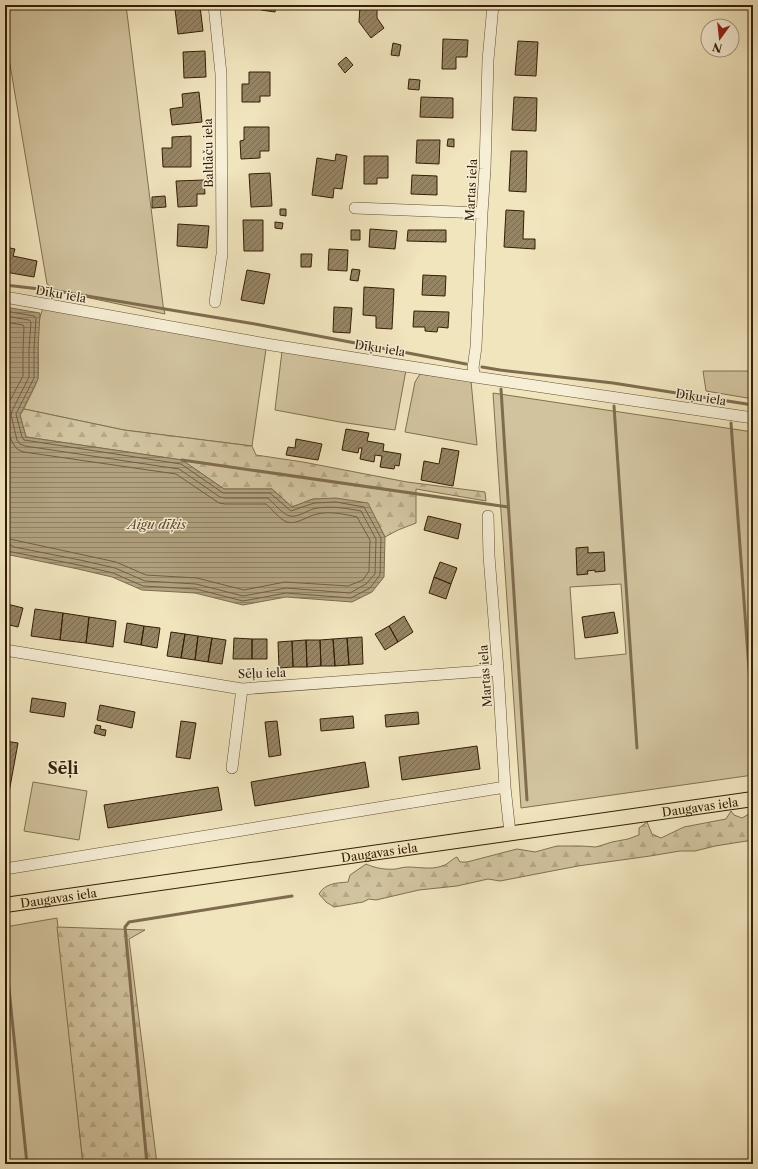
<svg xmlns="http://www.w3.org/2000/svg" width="758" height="1169" font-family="'Libre Caslon Text',serif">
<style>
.green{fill:#d1c39e;stroke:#827051;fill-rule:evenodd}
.forest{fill:url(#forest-firs);stroke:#827051}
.water{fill:url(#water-rules);stroke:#7f6c4e}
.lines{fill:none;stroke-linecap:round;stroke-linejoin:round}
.shore{stroke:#725f42;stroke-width:1}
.stream{stroke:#7f6c4e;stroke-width:3}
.building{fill:url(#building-hatch);stroke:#341d04}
.minor-casing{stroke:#634f32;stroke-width:12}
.major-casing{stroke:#341d04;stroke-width:16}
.minor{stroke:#f6eed5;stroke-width:11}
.major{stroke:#f1e5be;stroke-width:14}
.labels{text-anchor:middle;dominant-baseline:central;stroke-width:3;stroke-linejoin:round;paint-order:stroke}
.street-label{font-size:12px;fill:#341d04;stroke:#f6eed5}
.water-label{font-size:13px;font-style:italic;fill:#604b2f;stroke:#f6eed5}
.district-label{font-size:16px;font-weight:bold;fill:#341d04;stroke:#f6eed5}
</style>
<defs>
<pattern id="forest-firs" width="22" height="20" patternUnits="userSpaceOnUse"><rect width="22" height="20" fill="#d1c39e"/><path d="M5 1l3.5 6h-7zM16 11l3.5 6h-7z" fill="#b4a786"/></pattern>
<pattern id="water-rules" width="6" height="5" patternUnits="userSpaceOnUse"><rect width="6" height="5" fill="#b1a17f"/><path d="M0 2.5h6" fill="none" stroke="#918366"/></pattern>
<pattern id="building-hatch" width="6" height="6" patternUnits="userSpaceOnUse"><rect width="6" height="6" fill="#968565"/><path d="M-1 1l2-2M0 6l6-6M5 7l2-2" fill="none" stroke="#7b6c51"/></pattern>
</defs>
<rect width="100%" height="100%" fill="#f1e5be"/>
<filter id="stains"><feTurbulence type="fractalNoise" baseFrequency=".005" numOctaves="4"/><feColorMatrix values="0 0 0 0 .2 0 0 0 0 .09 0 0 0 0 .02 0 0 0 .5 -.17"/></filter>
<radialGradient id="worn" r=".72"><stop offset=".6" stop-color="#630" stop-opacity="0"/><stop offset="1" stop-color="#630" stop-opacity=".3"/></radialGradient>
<!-- green -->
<path class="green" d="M5,5H126L163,305L165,314L57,291L47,284L5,35Z
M44,307L266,349L252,446L124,430L24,409C27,401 36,386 38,378C40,359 34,323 44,307Z
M282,351L406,370L395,430L340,422L275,410Z
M703,371H753V399L706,391Z
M420,374L471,381L477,445L405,432L415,382Z
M493,393L753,432V775L521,808ZM621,584L626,654L575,659L570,587Z
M33,782L87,791L79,840L24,831Z
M57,918L83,1164H5V927Z"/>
<!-- forest -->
<path class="forest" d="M24,409L124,430L252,446L256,455L303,462L407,482L485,492L486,501L416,489V523L398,530L385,537L367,503L313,499L292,507L272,489H224L182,460L26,437L20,415Z
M731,811L734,815L742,818L749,814H753V840L715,846L695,851H680L650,856L578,866L500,881L488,879L457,886L419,890L376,900L369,899L363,902L334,907L326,902L319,894C325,883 337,883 348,882L350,875L366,864C375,868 385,870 396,869C400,868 404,867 408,867C419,867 431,870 442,866C449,864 450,860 457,857L460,862H467L517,849L535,852L557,846H582L596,847L612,842L628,839L639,835V828L647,822L652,834L661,838L684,827L726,819Z
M57,927L145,930L129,939L157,1164H83Z"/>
<!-- water -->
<path class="water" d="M5,307L40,313L38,349V379L20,415L26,437L182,460L224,489H272L292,507L313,499L336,498L368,503L385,537L384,577L372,592L352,602L286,597L243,605L195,593L142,590L112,577L78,569L10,555L5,552Z"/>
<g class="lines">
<!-- shore -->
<path class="shore" d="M5,311L34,316L36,318L34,349V378L16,414L22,437L24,440L181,464L223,493H270L291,511L314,503L336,502L364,507L381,538L380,575L370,588L351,598L286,593L243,601L196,589L143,586L113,573L79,565L12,552L5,549
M5,316L29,320L31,322L29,349V377L12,411L11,415L17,440L20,444L25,446L179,469L220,497L225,498H268C274,503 283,515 290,516C298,518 309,509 317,508C333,506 345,508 361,511L376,539L375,574L366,584L350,593L286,588L243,596L196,584L145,581L115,568L80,560L14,547L9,544H5
M5,322L23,325L24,327L23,349V376L6,408C4,417 9,438 14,445C16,449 20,451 24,452L176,474L219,503L225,504H266C272,509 279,519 287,522C297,525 307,516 317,514C330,511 344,514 357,517L370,540L369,571L363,580L348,586L285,582L244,590L197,578L146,575L116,562L5,538"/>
<!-- stream -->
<path class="stream" d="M5,285L57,291L255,324L466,364
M482,367L500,370L613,383L753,405
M501,389L527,800
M614,406L637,748
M731,423L753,724
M182,460L508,507
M8,979L27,1164
M147,1164L125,927L129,922L292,896"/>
</g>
<!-- building -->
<path class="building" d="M262,5H276L275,12L261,10Z
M360,5H377V18L384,28L371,38L359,22Z
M200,6L203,31L178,34L175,9Z
M443,39L468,40L467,57H456V69H442Z
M518,41L538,42L536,76L515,75Z
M393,43L401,45L399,56L391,55Z
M205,51L206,77L184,78L183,52Z
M346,57L353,65L345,73L338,64Z
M249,72H270V96H260V102H242V84H249Z
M409,79L420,80L419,90L408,89Z
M199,92L202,122L172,125L170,109L183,107L182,94Z
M421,97L453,98V118L420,117Z
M514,97L537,98L536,131L512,130Z
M244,127H269V151H260V158L241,159L240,141L244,140Z
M191,136V167H163L162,148H172V137Z
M448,139H454V147L447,146Z
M417,140H440L439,164L416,163Z
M511,151H527L526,192L509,191Z
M336,154L347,156L342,189L334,188L333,198L312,195L317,158L335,161Z
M364,156H388V178H377V184H364Z
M270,173L272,206L251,207L249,174Z
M412,175L437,176V195L411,194Z
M204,180L205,194H197V206L178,207L176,181Z
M165,196L166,207L152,208V197Z
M280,209H286V216L280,215Z
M506,210L524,211L523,239H535V249L504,247Z
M243,220H263V251H244Z
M275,222L283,223L282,229L275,228Z
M178,224L209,226L207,248L177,246Z
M370,229L397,231L395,249L369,247Z
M351,230H360V240H351Z
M408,230H446V242L407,241Z
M5,247L15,249L13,256L37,261L34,277L5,272Z
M329,249L348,250L347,271L328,270Z
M301,254H312L311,267H301Z
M352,269L360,270L358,281L350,280Z
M247,270L270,274L264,304L241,300Z
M423,275L446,276L445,296L422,295Z
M364,287L394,289L392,329L376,328V316L363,315Z
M334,307L352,308L350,333L333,332Z
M414,311L449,312L448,328L438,327L437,332L425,331V327H413Z
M346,429L369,433L367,441L384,444L383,451L401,454L399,466L395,465L394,469L380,467L382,456L375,455L374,462L360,459L362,448H359L358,453L342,450Z
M296,439L322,444L318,460L286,455L288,447L295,448Z
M442,448L459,451L453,486L421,480L424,461L439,464Z
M428,516L461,524L458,539L424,530Z
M588,547V553L604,552L605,571L595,572V570L587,571L588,574L577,575L576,548Z
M440,562L457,568L451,584L434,577Z
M434,577L451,584L446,599L429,593Z
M7,604L23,608L18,627L5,624V613Z
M35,609L63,613L60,640L31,636Z
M614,612L618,633L585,638L582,617Z
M63,613L89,617L86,643L60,640Z
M404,616L413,632L398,642L389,626Z
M89,617L116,621L113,647L86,643Z
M127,623L144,626L141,645L124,642Z
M144,626L160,628L157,648L141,645Z
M389,626L398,642L385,650L375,634Z
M171,632L185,634L181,658L167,656Z
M185,634L198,636L195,660L181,658Z
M198,636L212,638L208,662L195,660Z
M362,637L363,664L349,665L347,638Z
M212,638L226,640L222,664L208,662Z
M234,638L252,639V659H233Z
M347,638L349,665L335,666L333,639Z
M252,639H267V659H252Z
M333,639L335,666H321L320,640Z
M306,640H320L321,666L307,667Z
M306,640L307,667H293L292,641Z
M292,641L293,667L279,668L278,642Z
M32,698L66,703L64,717L30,712Z
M100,705L135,712L132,728L97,720Z
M418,712L419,724L386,727L385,715Z
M353,716L354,728L321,731L320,719Z
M181,721L196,723L190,759L176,757Z
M277,721L281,755L269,757L265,722Z
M96,725L101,726L100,729L106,730L105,736L94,733Z
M5,741L18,743L8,798L5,797Z
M477,746L480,769L402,780L399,757Z
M365,762L369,787L255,806L251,782Z
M218,787L222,810L108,828L104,805Z"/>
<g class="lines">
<!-- minor casing -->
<g class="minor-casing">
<path id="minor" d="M214,5L221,74L222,254L215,302
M355,208L482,213
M5,297L272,345L475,377L753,418
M475,377L473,368L476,347L482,213L485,169L488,60L493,5
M488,516L489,556L498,670L505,787L510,833
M5,650L242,689L498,670
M232,768L242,689
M5,869L505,787"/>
</g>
<!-- major casing -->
<g class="major-casing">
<g id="major">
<path id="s1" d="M5,905L753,799"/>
</g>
</g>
<!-- minor -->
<use href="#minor" class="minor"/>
<!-- major -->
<use href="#major" class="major"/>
</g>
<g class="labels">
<!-- street labels -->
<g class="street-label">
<text transform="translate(208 153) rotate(-91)">Baltlāču iela</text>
<text transform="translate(471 190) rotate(-87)">Martas iela</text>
<text transform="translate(61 294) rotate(10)">Dīķu iela</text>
<text transform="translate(380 348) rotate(9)">Dīķu iela</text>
<text transform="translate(701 397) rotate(9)">Dīķu iela</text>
<text transform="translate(262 673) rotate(-2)">Sēļu iela</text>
<text transform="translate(485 676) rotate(-94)">Martas iela</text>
<text stroke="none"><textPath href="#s1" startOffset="702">Daugavas iela</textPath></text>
<text stroke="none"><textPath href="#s1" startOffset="378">Daugavas iela</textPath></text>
<text stroke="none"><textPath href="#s1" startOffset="54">Daugavas iela</textPath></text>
</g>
<!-- water labels -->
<g class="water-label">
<text x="157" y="524">Aigu dīķis</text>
</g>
<!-- district labels -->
<g class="district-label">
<text x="63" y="768">Sēļi</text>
</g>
</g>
<!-- margin -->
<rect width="758" height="1169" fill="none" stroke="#f1e5be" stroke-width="20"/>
<rect x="6" y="6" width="746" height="1157" fill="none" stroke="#341d04" stroke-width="2"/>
<rect x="10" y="10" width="738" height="1149" fill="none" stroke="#341d04"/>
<!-- north arrow -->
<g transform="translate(720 38) rotate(195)"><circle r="19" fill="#f6eed5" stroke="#a89a81"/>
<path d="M0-3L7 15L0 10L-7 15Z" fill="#8f2418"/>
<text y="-6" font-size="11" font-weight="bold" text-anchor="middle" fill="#341d04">N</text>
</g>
<rect width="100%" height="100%" filter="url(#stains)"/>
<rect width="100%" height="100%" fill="url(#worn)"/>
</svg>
